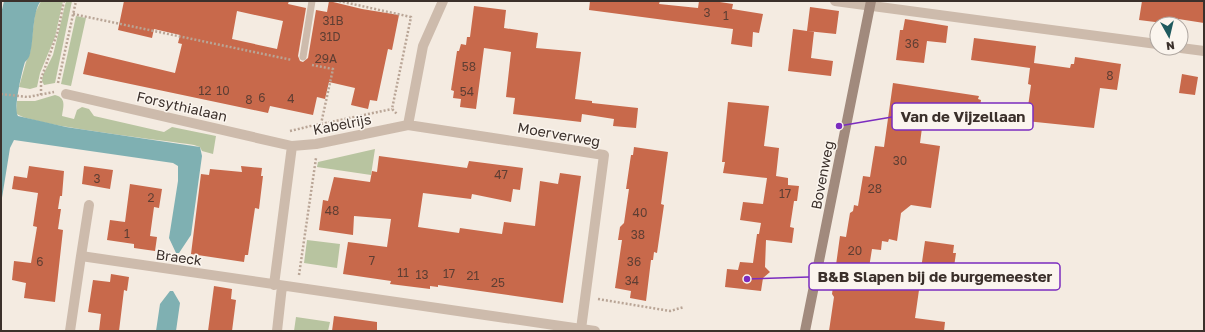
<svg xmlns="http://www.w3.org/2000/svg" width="1205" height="332" font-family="'Golos Text',sans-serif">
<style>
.green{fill:#b8c4a0}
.water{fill:#7fb0b2}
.building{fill:#c8694b;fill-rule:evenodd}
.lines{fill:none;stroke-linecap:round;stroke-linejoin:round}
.path{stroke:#b9a596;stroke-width:2.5;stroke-dasharray:2 2;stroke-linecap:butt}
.lane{stroke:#cdbbac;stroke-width:7}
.street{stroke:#cdbbac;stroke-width:10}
.secondary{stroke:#a18a7d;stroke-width:10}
.labels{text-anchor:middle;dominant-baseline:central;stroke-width:3;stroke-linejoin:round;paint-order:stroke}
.number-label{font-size:12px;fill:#5e3e33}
.street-label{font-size:14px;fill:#3b302b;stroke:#fbf5ee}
.leader{fill:none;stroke:#7b2cbf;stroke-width:1.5}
.callout-dot{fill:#7b2cbf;stroke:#fbf5ee;stroke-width:1.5}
.callout{fill:#fbf5ee;stroke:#7b2cbf;stroke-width:1.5}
.callout-label{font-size:15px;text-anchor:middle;font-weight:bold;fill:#3b302b}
</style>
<rect width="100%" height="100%" fill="#f4ebe1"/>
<!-- green -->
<path class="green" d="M41,1H63L55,37L40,73L37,87L30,89L19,87L26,62L30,53L35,13Z
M66,1H72L55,83L44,85L42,81L43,75L53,55Z
M76,16L86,18L71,86L61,84Z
M55,95C67,98 63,107 62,116L74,119L77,110L82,107L89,109L94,116L164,132L172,127L216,136L213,154L202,151L200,147L194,145C170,141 25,125 16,113L17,101H35Z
M375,149L371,175L317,167L318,162Z
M307,240L340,244L337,268L304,263Z
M296,317L330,322L328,331H294Z"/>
<!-- water -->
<path class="water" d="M4,1H41C32,11 34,40 30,54C29,58 27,60 25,62C22,71 13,110 18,116L66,127L200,147L202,156L191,235L179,253H176L169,238L178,181V166L173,163L14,140L10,148L1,204V14Z
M170,291H173L180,303L176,331H156L160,304Z"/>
<!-- building -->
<path class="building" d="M124,1H289L288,4L306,8L298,56L300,61L303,62L308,58L316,10L327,12L329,1L362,9L399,15L392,50L388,49L377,101L370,100L368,109L351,105L355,88L329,82L325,99L317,97L313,115L270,106L268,113L83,74L88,52L175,73L182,44L178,43L180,35L154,29L152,38L118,30ZM237,11L283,21L277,49L232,39Z
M590,1H660L659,4L698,8L699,1H713L733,4L732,9L763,14L759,33L753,32L752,47L731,44L733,29L589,10Z
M1142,1H1204V23L1172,18L1171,24L1139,20Z
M474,6L506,10L504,28L538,33L536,48L581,52L575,99L592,101V103L638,108L636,128L613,126L614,119L582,114L581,122L513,114L515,98L506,97L511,52L484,48L476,109L460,107L461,99L453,98L454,91L451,90L457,51H459L461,44L466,45L467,37H470Z
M810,7L839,11L836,34L807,31Z
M905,19L948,26L946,43L927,41L924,63L896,60L900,30H903Z
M793,29L814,32L811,58L833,61L831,76L788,71Z
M974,38L1036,46L1034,63L1070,68L1071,64H1074L1075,57L1121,64L1117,90L1100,88L1094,128L1026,121L1031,85L1028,84L1030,68L971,60Z
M1182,74L1198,77L1195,95L1179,93Z
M893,83L979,96L978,99L981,100L977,127L953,124L955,110L925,105L920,143L940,146L931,208L911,205L901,213L897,241L889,239L888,242L882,241L881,250L872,249L867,280L898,285L899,279L920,283L915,318L945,322L944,331H829L834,297L832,294L840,236L846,237L850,213L853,211L854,205L858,206L863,176L870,177L875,146L884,147Z
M728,102L769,106L764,146L779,148L776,176L788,178V185L799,186L797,201H794L790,227L794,228L792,243L766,240L765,267L770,272L763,278L761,291L725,287L727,269L738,270L740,262L753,263L757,234H759L761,223L740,220L743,202L763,204L767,178L723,173L725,162H722Z
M634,147L668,152L661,204L664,205L657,253L654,252L653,260H651L646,301L630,298L631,291L615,288L622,240H618L620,227L624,223L629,189H626L631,155H633Z
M379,156L467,168L469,161L523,168L520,190L513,189L511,202L472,194L471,199L423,193L418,227L459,233L460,228L502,234L504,222L535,226L540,181L558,184L560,173L581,176L563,303L438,285V287L430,286V289L390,284L391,281L343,274L348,242L387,247L391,219L354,216L353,235L319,230L323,200L328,201L334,177L370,182L372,171L377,172Z
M29,166L64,171L62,196H60L58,209H61L58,229L63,230L55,302L24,298L26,283L12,280L14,261L31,263L37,227L33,226L38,193L12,189L14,176L27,178Z
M84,166L113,170L110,189L82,184Z
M241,166L262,168L261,176H263L259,209L255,208L248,255H245L244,262L191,254L201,174L209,175L210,169L242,172Z
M130,184L162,189L159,208L154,207L150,236L157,237L155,251L134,248V244L107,240L110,220L125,222Z
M925,241L954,245L953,253H956L952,281L920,276Z
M111,274L129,277L127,291L124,290L119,331H99L101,314L88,312L93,280L110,282Z
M214,286L232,289L231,299L236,300L232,331H208Z
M334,316L377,322V331H332Z"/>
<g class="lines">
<!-- path -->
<path class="path" d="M339,1L411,17L392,109L397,114
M73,14L292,60
M312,65L333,69L321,124L315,125L316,131
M58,83L76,1
M1,94L28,97L54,92
M41,95V79L58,31L64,1
M321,124L392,109
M290,131L315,125
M299,275L316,158
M598,299L670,311L684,307"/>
<!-- lane -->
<path class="lane" d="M303,57L312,1"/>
<!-- street -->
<path class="street" d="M835,1L1157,44
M1181,48L1204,51
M66,94L292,146
M408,125L604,155L581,329
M81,256L89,205
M274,285L292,146L316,144L408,125L423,46L443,1
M70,331L81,256L595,331
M277,331L282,286"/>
<!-- secondary -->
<path class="secondary" d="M805,331L871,1"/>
</g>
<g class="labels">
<!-- number labels -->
<g class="number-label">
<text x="707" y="12">3</text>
<text x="726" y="15">1</text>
<text x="333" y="20">31B</text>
<text x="330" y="36">31D</text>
<text x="912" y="43">36</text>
<text x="326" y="58">29A</text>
<text x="469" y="66">58</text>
<text x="1110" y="75">8</text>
<text x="205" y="90">12</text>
<text x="223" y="90">10</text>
<text x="467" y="91">54</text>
<text x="262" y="97">6</text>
<text x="291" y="98">4</text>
<text x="249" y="99">8</text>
<text x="900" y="160">30</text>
<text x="501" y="174">47</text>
<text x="97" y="178">3</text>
<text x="875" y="188">28</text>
<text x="785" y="193">17</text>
<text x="151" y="197">2</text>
<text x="332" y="210">48</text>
<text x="640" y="212">40</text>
<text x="127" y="233">1</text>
<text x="638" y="234">38</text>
<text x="855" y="250">20</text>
<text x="372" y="260">7</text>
<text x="40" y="261">6</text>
<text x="634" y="261">36</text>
<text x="403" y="272">11</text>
<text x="449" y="273">17</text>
<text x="422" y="274">13</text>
<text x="473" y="275">21</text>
<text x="632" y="280">34</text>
<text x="498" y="282">25</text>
</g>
<!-- street labels -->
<g class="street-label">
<text transform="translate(182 106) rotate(13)">Forsythialaan</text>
<text transform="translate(342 124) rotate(-11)">Kabelrijs</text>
<text transform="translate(559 134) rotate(10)">Moerverweg</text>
<text transform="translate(822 175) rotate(-79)">Bovenweg</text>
<text transform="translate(179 257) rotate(8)">Braeck</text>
</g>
</g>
<!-- callouts -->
<path class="leader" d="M839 126L892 117M747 279L809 277"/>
<g class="callout-dot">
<circle cx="839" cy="126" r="4"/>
<circle cx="747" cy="279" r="4"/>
</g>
<g class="callout">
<rect x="892" y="103" width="141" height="27" rx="4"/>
<rect x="809" y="263" width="251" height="27" rx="4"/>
</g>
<g class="callout-label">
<text x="963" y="122">Van de Vijzellaan</text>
<text x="935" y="282">B&amp;B Slapen bij de burgemeester</text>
</g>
<!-- border -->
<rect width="1205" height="332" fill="none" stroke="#3b302b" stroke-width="4"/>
<!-- north arrow -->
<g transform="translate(1169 36) rotate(172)"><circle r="19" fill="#fbf5ee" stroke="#aea6a0"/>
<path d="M0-3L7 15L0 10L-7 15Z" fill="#1f5a5e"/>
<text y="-6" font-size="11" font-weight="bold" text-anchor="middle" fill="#3b302b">N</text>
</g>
</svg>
